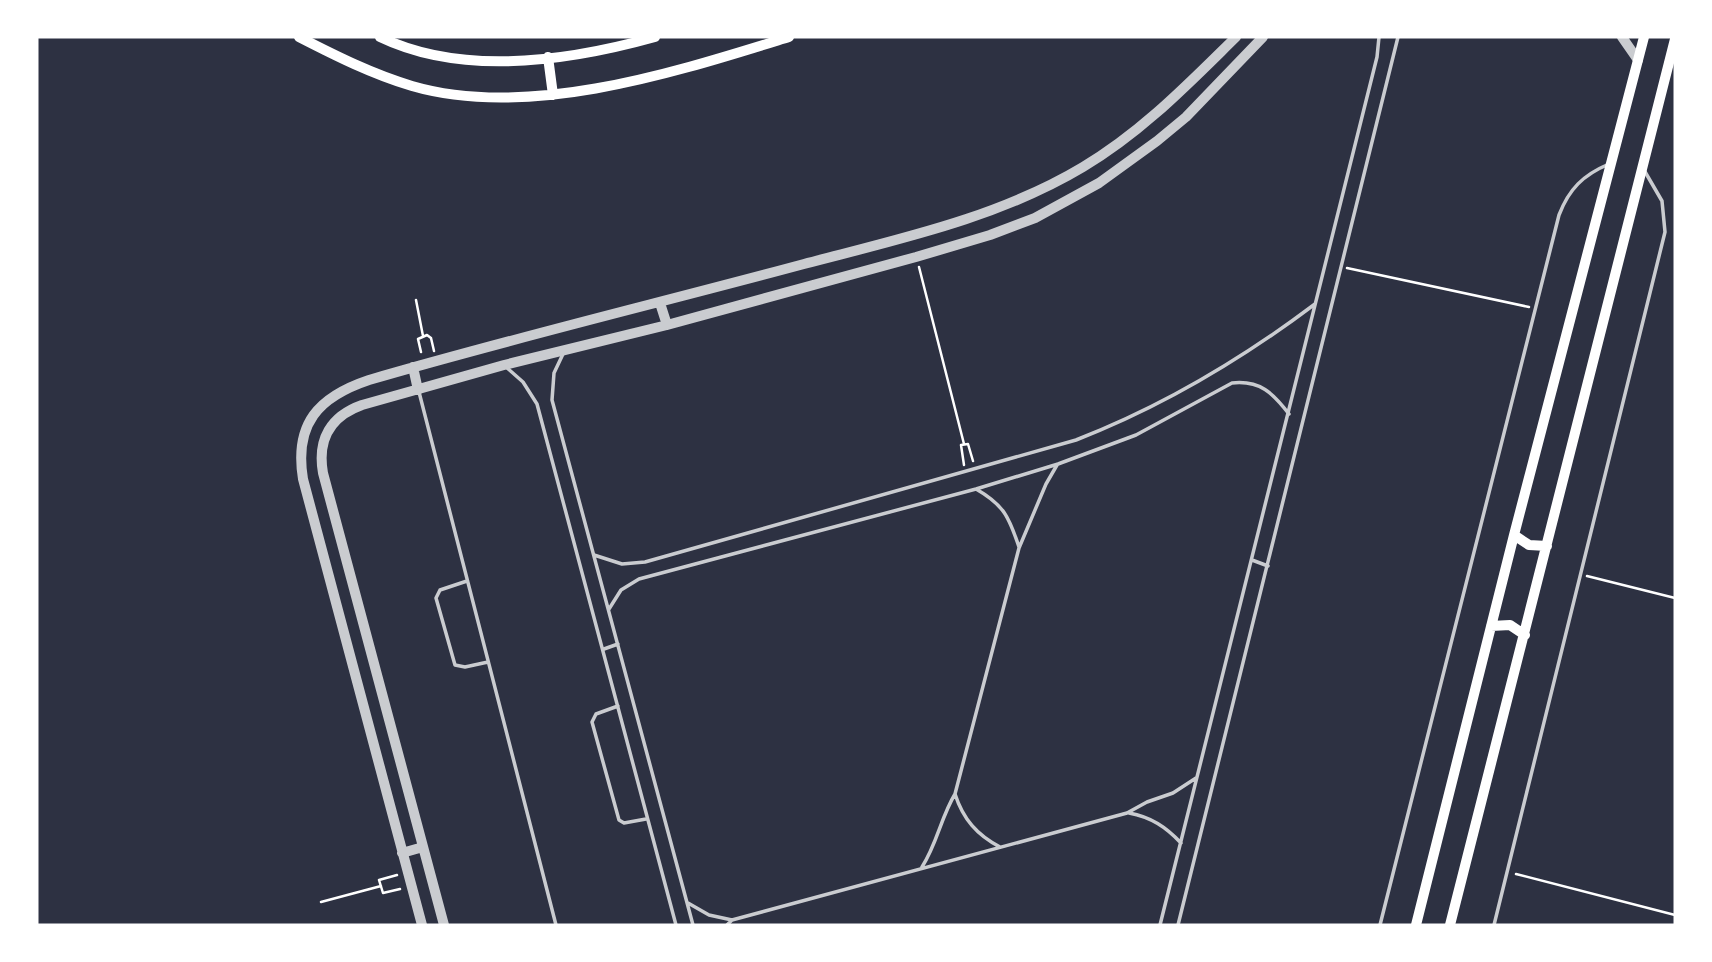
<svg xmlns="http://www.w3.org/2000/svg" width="1712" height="962" font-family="Ubuntu,sans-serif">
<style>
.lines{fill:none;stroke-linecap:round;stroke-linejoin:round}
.path{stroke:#fff;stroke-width:2.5}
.service{stroke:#caccd0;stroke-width:3.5}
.tertiary{stroke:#caccd0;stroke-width:10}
.secondary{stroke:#fff;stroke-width:10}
</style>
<rect width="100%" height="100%" fill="#2d3142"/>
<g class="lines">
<!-- path -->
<path class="path" d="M919,267L964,444
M1347,268L1529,307
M416,300L423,336
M421,352L418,339L427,335L431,338L434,351
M964,465L961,445L968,444L973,461
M1587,576L1675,598
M1516,874L1675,915
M397,875L379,880L383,893L400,889
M321,902L381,886"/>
<!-- service -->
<path class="service" d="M563,354L554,373L552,400L693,925
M506,367L523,382L537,404L676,925
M419,392L556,925
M976,489C1004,505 1009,517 1019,547
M594,555L622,564L645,562L1076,440C1161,407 1242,359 1315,304
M1252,560L1268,566
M467,581L440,590L436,598L455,665L465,667L488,662
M609,609L621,590L639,579L976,489L1058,464L1136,435L1232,383C1260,380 1273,393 1289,414
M604,649L618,644
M618,706L596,714L592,722L619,820L624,823L646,819
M955,794C963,819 977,835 1000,847
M1129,813C1151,817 1166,827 1181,843
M922,867C937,844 941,817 955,794L1019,548L1046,484L1057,465
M688,903L709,915L732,920L1127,813L1147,802L1173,793L1196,778
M727,925L732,920
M1160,925L1377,57L1379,37
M1178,925L1398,37
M1380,925L1559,215C1569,189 1583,175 1609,164
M1494,925L1665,232L1662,201L1644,170"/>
<!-- tertiary -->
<path class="tertiary" d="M1622,37L1638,60
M660,303L667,325
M413,367L418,390
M402,853L423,847
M422,925L303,479C294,424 318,397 369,380C513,338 659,303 804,264C899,239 998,218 1083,167C1142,132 1188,84 1236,37
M444,925L323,473C317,439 331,416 362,405L504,365L667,325L916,257L990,235L1035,218L1099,183L1157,141L1186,117L1263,37"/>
<!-- secondary -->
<path class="secondary" d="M299,37C336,56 372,74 412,86C529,120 676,72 789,37
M380,37C463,77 569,61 655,37
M548,57L553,95
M1514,535L1529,545L1547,546
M1491,626L1510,625L1525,635
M1416,925L1514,535L1644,37
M1450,925L1675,39"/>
</g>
<!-- border -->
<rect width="1712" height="962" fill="none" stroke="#ffffff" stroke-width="77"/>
</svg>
